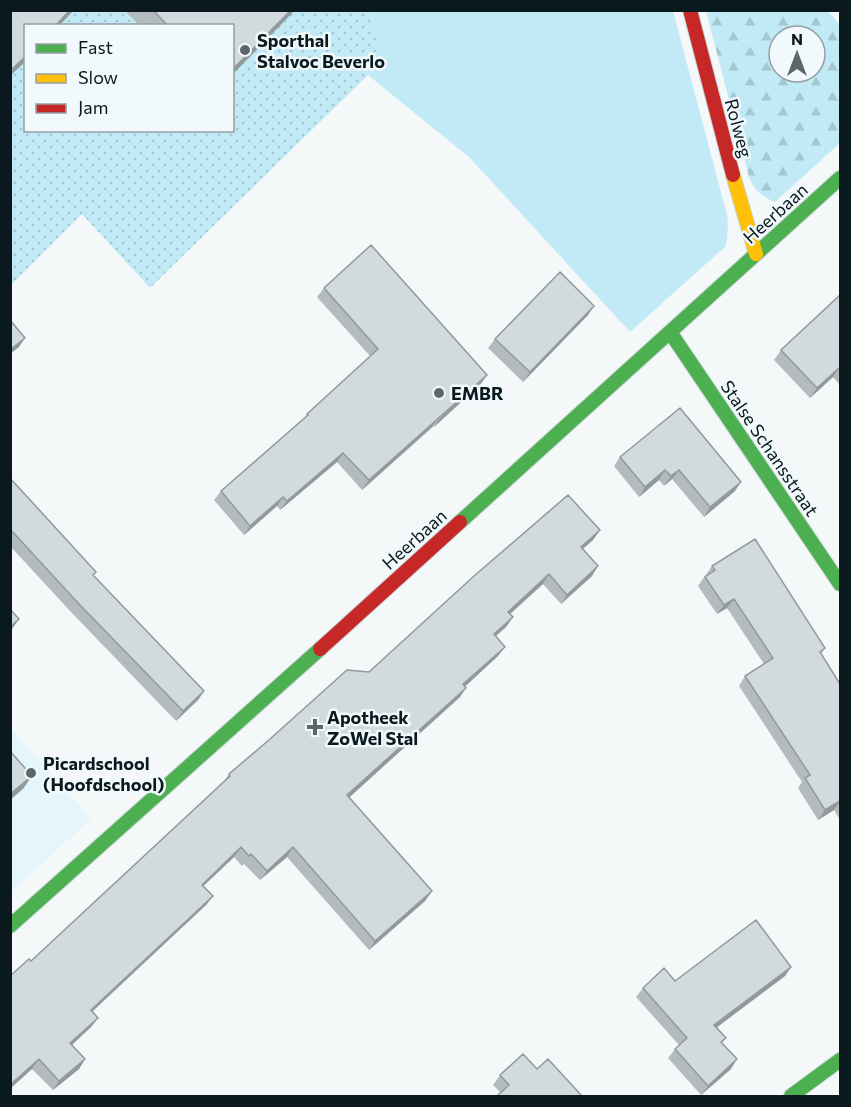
<svg xmlns="http://www.w3.org/2000/svg" width="851" height="1107" font-family="Commissioner,sans-serif">
<style>
.built{fill:#e4f6fc}
.grass{fill:#c1eaf6}
.forest{fill:url(#forest-firs);fill-rule:evenodd}
.park{fill:url(#park-dots);fill-rule:evenodd}
.lines{fill:none;stroke-linecap:round;stroke-linejoin:round}
.fast-casing{stroke:#cad4d6;stroke-width:16}
.slow-casing{stroke:#cad4d6;stroke-width:16}
.jam-casing{stroke:#cad4d6;stroke-width:16}
.fast{stroke:#4caf50;stroke-width:14}
.slow{stroke:#ffc107;stroke-width:14}
.jam{stroke:#c62828;stroke-width:14}
.wall{fill:#b4bbbe}
.shaded-wall{fill:#92999b}
.building{fill:#d1dadd;stroke:#92999b;stroke-width:1.5}
.poi-dot{fill:#5b676a;stroke:#f1f9fc;stroke-width:2}
.labels{text-anchor:middle;dominant-baseline:central;stroke-width:5;stroke-linejoin:round;paint-order:stroke}
.poi-label{font-size:18px;font-weight:bold;fill:#09191d;stroke:#f1f9fc;text-anchor:start}
.street-label{font-size:18px;fill:#09191d;stroke:#f1f9fc}
</style>
<defs>
<pattern id="forest-firs" width="22" height="20" patternUnits="userSpaceOnUse" patternTransform="scale(1.5)"><rect width="22" height="20" fill="#c1eaf6"/><path d="M5 1l3.5 6h-7zM16 11l3.5 6h-7z" fill="#a4c8d2"/></pattern>
<pattern id="park-dots" width="8" height="8" patternUnits="userSpaceOnUse" patternTransform="scale(1.5)"><rect width="8" height="8" fill="#c1eaf6"/><path d="M2 2h.1M6 6h.1" fill="none" stroke="#a4c8d2" stroke-width="1.8" stroke-linecap="round"/></pattern>
</defs>
<rect width="100%" height="100%" fill="#f4f8f9"/>
<!-- built -->
<path class="built" d="M10,728L91,819L11,892H10Z"/>
<!-- grass -->
<path class="grass" d="M371,11H673L727,215L728,226L726,246L630,332L470,158L368,75L380,61Z"/>
<!-- forest -->
<path class="forest" d="M706,11H828L840,25V143L775,202C762,197 754,190 749,177ZM779,36H815V72H779Z"/>
<!-- park -->
<path class="park" d="M11,11H371L380,61L368,75L150,288L82,214L11,285ZM26,26H232V130H26Z"/>
<g class="lines">
<!-- fast casing -->
<g class="fast-casing">
<path id="fast" d="M670,332L840,584
M460,522L840,178
M10,926L320,649
M791,1096L840,1060"/>
</g>
<!-- slow casing -->
<g class="slow-casing">
<path id="slow" d="M733,175L756,254"/>
</g>
<!-- jam casing -->
<g class="jam-casing">
<path id="jam" d="M690,10L733,175
M320,649L460,522"/>
</g>
<!-- fast -->
<use href="#fast" class="fast"/>
<!-- slow -->
<use href="#slow" class="slow"/>
<!-- jam -->
<use href="#jam" class="jam"/>
</g>
<!-- wall -->
<path class="wall" d="M124,10H295L232,75V26H140Z
M324,288L487,375L480,385L362,490L337,462L280,510L277,506L244,535L214,500L221,491L304,419L307,414L370,356L317,297Z
M840,295V385L833,377L810,398L774,360L781,350Z
M588,315L523,382L488,348L495,339Z
M680,408L735,491L704,517L672,479L664,486L659,480L639,497L614,466L620,457Z
M10,478L96,572L93,576L204,691L198,700L176,721L71,612L10,546Z
M600,530L593,540L583,549L592,576L561,604L543,584L510,614L513,617L506,627L495,636L498,656L465,686L460,697L349,797L432,891L425,901L369,950L287,857L260,880L244,864L242,866L234,857L203,886L213,896L206,905L92,1012L98,1018L91,1027L72,1045L85,1059L79,1069L53,1090L32,1069L31,961L222,784L229,774L369,672Z
M712,566L825,648L821,654L840,684V820L834,810L818,820L798,788L802,782L739,686L745,676L764,664L727,608L717,614L698,586Z
M791,967L785,976L717,1027L726,1038L722,1043L731,1069L701,1095L668,1058L675,1049L679,1045L636,997L643,988L675,981Z
M537,1069L501,1093L493,1085L500,1075Z"/>
<!-- shaded-wall -->
<path class="shaded-wall" d="M70,10H74L59,26H55Z
M291,10H295L232,75V70Z
M26,56V61L10,76V71Z
M594,306L588,315L523,382L530,372Z
M25,338L19,347L10,354V350Z
M839,368L833,377L810,398L817,388Z
M487,375L480,385L433,428L440,418Z
M439,417L432,427L362,490L369,480Z
M343,453L337,462L280,510L287,501Z
M665,470L659,480L639,497L645,487Z
M679,470L672,479L664,486L671,476Z
M741,482L735,491L704,517L710,507Z
M283,497L277,506L244,535L250,526Z
M600,530L593,540L574,556L581,547Z
M598,566L592,576L561,604L567,595Z
M549,574L543,584L501,622L508,612Z
M734,599L727,608L717,614L724,605Z
M513,617L506,627L487,644L494,634Z
M19,619L10,632V627Z
M505,647L498,656L457,694L463,684Z
M466,688L460,697L341,805L347,795Z
M204,691L198,700L176,721L183,711Z
M32,776L23,789L10,800V794Z
M840,801L834,810L818,820L825,810Z
M241,847L234,857L195,894L202,885Z
M293,847L287,857L260,880L267,871Z
M432,891L425,901L369,950L375,941Z
M213,896L206,905L84,1019L91,1010Z
M791,967L785,976L708,1034L714,1025Z
M98,1018L91,1027L64,1052L70,1043Z
M39,1059L32,1069L10,1089V1085Z
M85,1059L79,1069L53,1090L59,1081Z
M737,1059L731,1069L701,1095L708,1086Z"/>
<!-- building -->
<path class="building" d="M10,10H70L55,26H26V56L10,71Z
M153,10H291L232,70V26H168Z
M371,245L487,375L369,480L343,453L287,501L283,497L250,526L221,491L308,415L307,414L378,349L324,288Z
M560,272L594,306L530,372L495,339Z
M840,295V369L839,368L817,388L781,350Z
M10,320L25,338L10,350Z
M680,408L741,482L710,507L679,470L671,476L665,470L645,487L620,457Z
M10,478L96,572L93,575L204,691L183,711L78,603L10,529Z
M568,495L600,530L581,547L598,566L567,595L549,574L508,612L513,617L494,634L505,647L463,684L466,688L347,795L432,891L375,941L293,847L267,871L251,854L249,856L241,847L202,885L213,896L91,1010L98,1018L70,1043L85,1059L59,1081L39,1059L10,1085V976L29,959L31,961L230,776L229,774L270,739L347,670L369,672L474,576Z
M755,539L825,648L820,652L840,684V801L825,810L805,778L810,775L745,676L773,658L734,599L724,605L705,577L715,570L712,566Z
M10,609L19,619L10,627Z
M10,751L32,776L10,794Z
M756,920L791,967L714,1025L726,1038L721,1042L737,1059L708,1086L675,1049L687,1038L643,988L664,968L675,981Z
M523,1054L537,1069L548,1059L582,1096H497L509,1085L500,1075Z"/>
<!-- markers -->
<g class="poi-dot">
<circle cx="245" cy="50" r="6"/>
<circle cx="439" cy="393" r="6"/>
<path d="M312 718h6v6h6v6h-6v6h-6v-6h-6v-6h6z"/>
<circle cx="31" cy="773" r="6"/>
</g>
<g class="labels">
<!-- poi labels -->
<g class="poi-label">
<text x="257" y="40">Sporthal<tspan x="257" dy="21">Stalvoc Beverlo</tspan></text>
<text x="451" y="393">EMBR</text>
<text x="327" y="717">Apotheek<tspan x="327" dy="21">ZoWel Stal</tspan></text>
<text x="43" y="763">Picardschool<tspan x="43" dy="21">(Hoofdschool)</tspan></text>
</g>
<!-- street labels -->
<g class="street-label">
<text transform="translate(739 128) rotate(75)">Rolweg</text>
<text transform="translate(775 213) rotate(-42)">Heerbaan</text>
<text transform="translate(770 448) rotate(56)">Stalse Schansstraat</text>
<text transform="translate(414 539) rotate(-42)">Heerbaan</text>
</g>
</g>
<!-- border -->
<rect width="851" height="1107" fill="none" stroke="#09191d" stroke-width="24"/>
<!-- legend -->
<rect x="24" y="24" width="210" height="108" fill="#f1f9fc" stroke="#949fa3" stroke-width="1.5"/>
<rect x="36" y="44" width="30" height="9" fill="#4caf50" stroke="#949fa3" stroke-width="1.5"/>
<text x="78" y="54" font-size="18" fill="#09191d">Fast</text>
<rect x="36" y="74" width="30" height="9" fill="#ffc107" stroke="#949fa3" stroke-width="1.5"/>
<text x="78" y="84" font-size="18" fill="#09191d">Slow</text>
<rect x="36" y="104" width="30" height="9" fill="#c62828" stroke="#949fa3" stroke-width="1.5"/>
<text x="78" y="114" font-size="18" fill="#09191d">Jam</text>
<!-- north arrow -->
<g transform="translate(797 54)"><circle r="28" fill="#f1f9fc" stroke="#949fa3" stroke-width="1.5"/>
<path d="M0-4.5L10 22L0 15L-10 22Z" fill="#5b676a"/>
<text y="-9" font-size="16" font-weight="bold" text-anchor="middle" fill="#09191d">N</text>
</g>
</svg>
